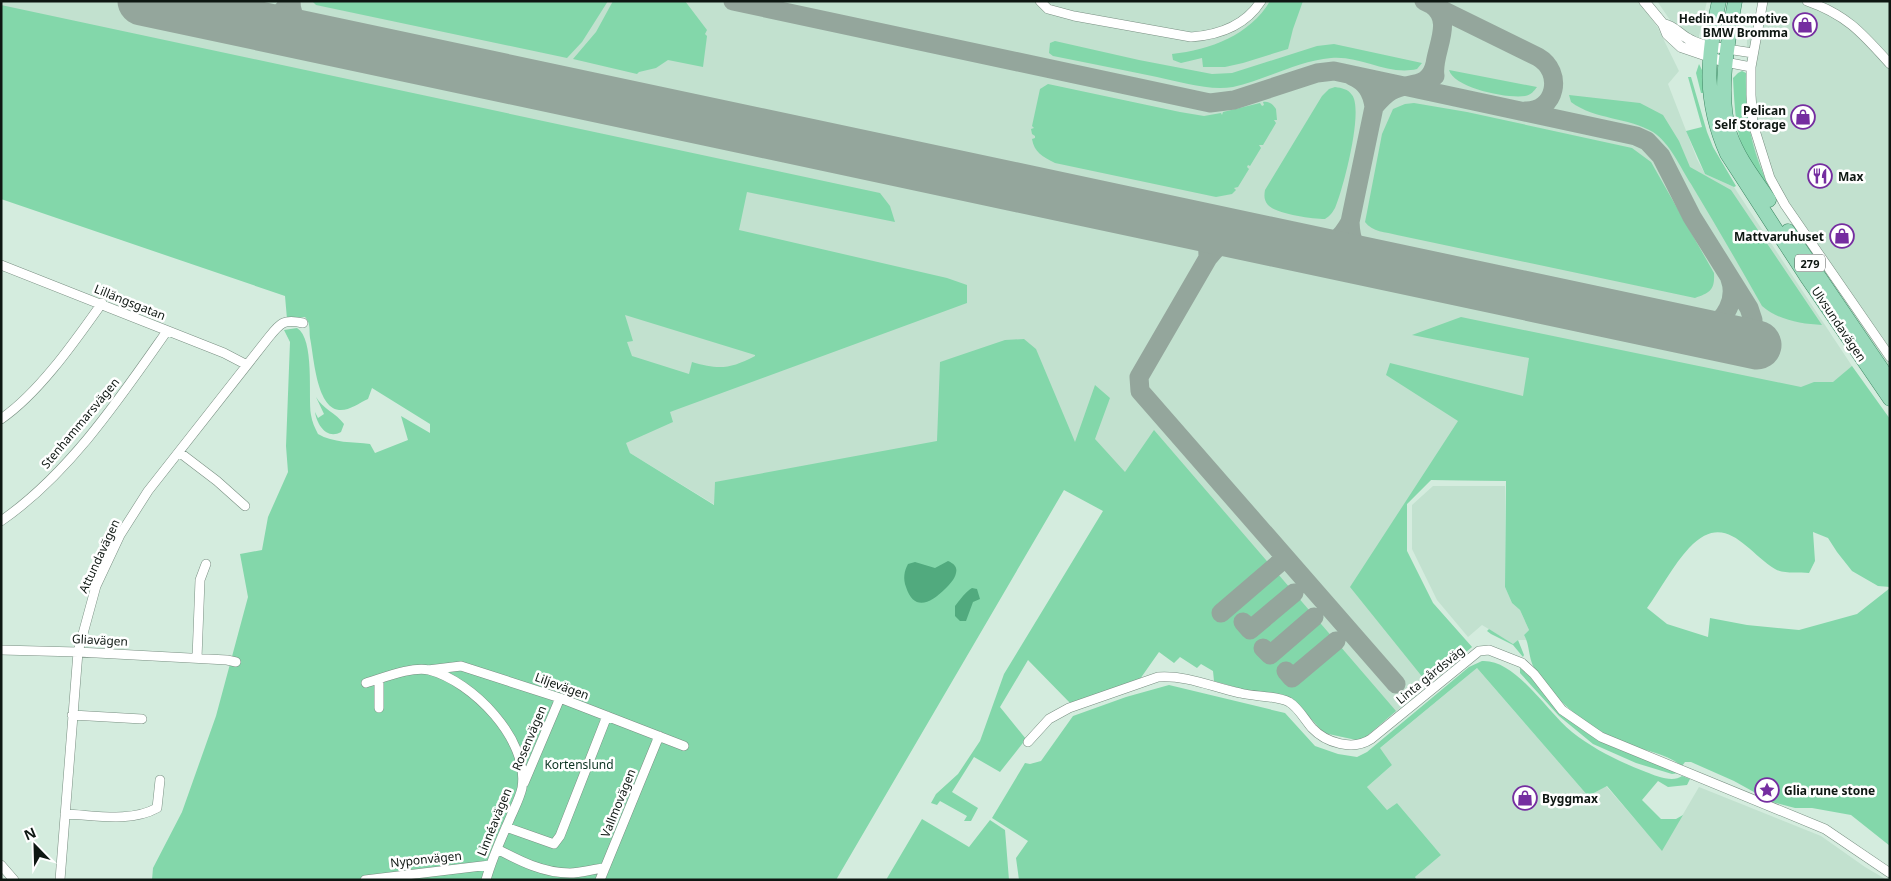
<svg xmlns="http://www.w3.org/2000/svg" width="1891" height="881" font-family="'Noto Sans',sans-serif">
<style>
.built{fill:#c2e1cf}
.green{fill:#83d7aa;fill-rule:evenodd}
.water{fill:#51aa7e}
.lines{fill:none;stroke-linecap:round;stroke-linejoin:round}
.taxiway{stroke:#94a69c;stroke-width:19}
.runway{stroke:#94a69c;stroke-width:49}
.minor-casing{stroke:#798f82;stroke-width:10}
.tertiary-casing{stroke:#798f82;stroke-width:11}
.primary-casing{stroke:#3c8662;stroke-width:15}
.minor{stroke:#fff;stroke-width:9}
.tertiary{stroke:#fff;stroke-width:10}
.primary{stroke:#99dabb;stroke-width:14}
.labels{text-anchor:middle;dominant-baseline:central;stroke-width:5;stroke-linejoin:round;paint-order:stroke}
.shield{fill:#fff;stroke:#565d59;stroke-width:1}
.shield-label{font-size:11px;font-weight:bold;fill:#0e1712}
.poi-label{font-size:12px;font-weight:bold;fill:#0e1712;stroke:#fff;text-anchor:end}
.street-label{font-size:12px;fill:#0e1712;stroke:#fff}
.park-label{font-size:12px;fill:#0a3220;stroke:#fff}
</style>
<rect width="100%" height="100%" fill="#d4ecde"/>
<!-- built -->
<path class="built" d="M1,1H1639L1658,28L1678,69L1679,71L1668,84L1697,159L1705,174L1734,187L1852,366L1875,418L1506,481L1431,480L1407,504V551L1433,603L1472,647L1361,741L1324,733L1067,448L715,505L630,453L620,431L1,139Z
M1657,1H1707L1697,45L1683,39Z
M1764,1H1890V374L1825,278L1774,197L1762,173L1752,145L1747,120L1746,91L1747,40Z
M1433,486H1505V587L1512,603L1520,610L1529,630L1524,635L1527,640H1518L1513,644L1482,625L1468,637L1437,600L1412,549V505Z
M1477,668L1588,796L1606,786L1662,850L1699,787L1821,836L1865,867L1887,880H1417L1415,877L1441,855L1397,803L1387,810L1367,787L1392,765L1379,749Z"/>
<!-- green -->
<path class="green" d="M312,1H608L582,42L567,58L316,5Z
M613,1H685L707,30L705,34L707,36L703,67L668,60L656,68L639,72L637,74L573,59L596,32Z
M1270,1H1303L1293,29L1288,49L1243,63L1225,67H1203L1202,58L1181,63L1173,60L1172,54C1210,50 1250,35 1270,1Z
M1,5L880,193L890,206L895,222L747,192L739,230L947,278L967,285V303L670,412L673,422L626,443L630,453L714,505L715,482L937,441L940,362L1005,340L1024,339L1036,349L1075,442L1095,385L1110,398L1095,439L1125,472L1154,430L1396,711L1361,741L1324,733L1292,698L1242,689L1214,681L1213,671L1201,664L1197,668L1180,657L1174,663L1159,652L1140,679L1071,704L1028,660L1000,707L1026,739L1000,772L974,757L952,792L978,808L971,821H964L967,816L940,801L937,805L931,803L936,794L958,774L980,741L1004,674L1103,511L1064,490L836,880H152L153,868L182,812L216,716L248,597L240,554L262,550L268,517L288,472L286,446L290,342L284,330L297,328C315,339 308,396 311,415C312,422 315,428 318,434C333,443 353,442 370,444L375,453L408,440L401,416L430,433V424L372,388L368,399C359,403 349,411 339,410C316,407 314,356 310,338C309,330 311,324 305,317L287,319L285,296L1,199ZM625,315L755,355V356C730,369 719,370 692,362L689,374L632,356L627,342L633,341Z
M1055,41L1139,60L1212,74L1232,73L1317,46L1334,44L1422,63L1417,69C1388,76 1360,55 1331,58C1297,61 1266,80 1233,87C1209,91 1181,82 1157,77C1123,70 1088,63 1053,56L1049,53L1050,43Z
M1699,64L1703,72L1704,93H1701L1696,73Z
M1449,70L1537,87C1534,91 1531,95 1525,96C1508,99 1454,88 1449,70Z
M1742,71L1746,73C1745,122 1752,153 1774,197C1760,179 1745,159 1739,136C1735,118 1734,97 1733,78L1738,73Z
M1688,77H1691L1707,132L1713,147L1736,186L1734,187L1705,174L1686,131L1702,127Z
M1048,84L1180,112L1204,116L1221,113L1222,115L1223,112L1260,103L1262,106L1264,105L1263,102C1269,101 1273,104 1276,109L1277,120H1274L1276,123L1263,145H1259L1261,148L1250,166L1248,165L1247,167L1249,169L1238,187L1234,188L1236,190L1232,194L1216,197L1055,163C1043,157 1034,152 1032,139L1035,138V136L1032,134L1031,129L1034,128L1032,126L1040,89Z
M1335,87C1342,88 1348,89 1352,95C1364,110 1343,190 1335,208C1332,213 1330,216 1325,219C1312,219 1276,214 1268,205C1264,200 1264,196 1265,190L1322,96L1329,89Z
M1569,95L1640,103L1663,115L1679,141L1690,167L1731,190L1822,325C1801,324 1778,320 1762,306C1739,265 1715,224 1691,184C1680,167 1670,143 1653,132C1628,117 1595,120 1571,102Z
M1414,103L1467,112L1632,148L1651,162L1714,273C1715,290 1710,293 1695,298L1397,235C1386,232 1372,232 1365,222L1367,212L1382,134L1393,109L1405,104Z
M1461,317L1801,387L1814,382H1833L1852,366L1890,419V587L1878,586L1852,571L1837,552L1828,538L1813,532L1815,561L1809,573C1800,572 1783,574 1775,569C1745,550 1725,510 1689,548C1674,564 1660,590 1647,608L1667,624L1708,637L1710,618L1747,625L1799,630L1857,614L1890,588V846L1851,815L1812,808H1795L1772,802L1734,781L1691,762H1685L1682,766C1667,754 1647,751 1629,745C1592,730 1554,702 1534,668C1528,657 1530,645 1524,635L1529,630L1520,610L1512,603L1505,587L1506,481L1431,480L1407,504V551L1433,603L1472,647L1428,684L1350,587L1458,421L1386,375L1390,363L1523,396L1529,358L1412,335Z
M316,397C323,409 336,413 344,424L341,432C327,440 317,425 315,412L318,418L324,414Z
M1489,629L1513,644L1518,640L1524,655L1523,657L1513,645L1491,634L1487,631Z
M1482,661C1516,659 1547,712 1572,732C1595,750 1620,762 1646,772C1656,776 1673,783 1682,776L1690,779L1687,785L1668,787L1658,781L1642,800L1661,819H1676L1683,815L1662,851L1607,786L1588,796L1477,668L1380,748L1392,765L1367,787L1387,810L1397,803L1441,855L1415,877L1417,880H1019L1016,858L1028,841L992,818L1025,763L1030,764L1041,761L1073,716L1126,697L1169,685L1285,713L1315,746L1338,754L1357,757L1367,752L1469,667Z
M1520,668C1544,688 1561,715 1587,733C1615,752 1649,758 1679,773L1672,774L1636,763L1593,744L1559,716L1520,673Z
M922,819L969,847L990,820L1005,830L1009,880H886Z"/>
<!-- water -->
<path class="water" d="M948,561C953,563 958,567 956,573C955,579 949,585 945,589C931,603 914,612 906,587C903,579 904,571 908,564L915,562L935,568Z
M972,588L977,589L980,599L973,602L966,621H960L955,616V606C959,601 966,591 972,588Z"/>
<g class="lines">
<!-- taxiway -->
<path class="taxiway" d="M291,1C291,20 303,29 317,38
M733,1L1210,103L1234,100L1317,73L1334,71L1636,136L1647,141L1661,156L1692,217L1749,308L1753,320L1752,331L1746,339L1736,341
M1424,1L1538,57C1564,72 1556,112 1525,111
M1432,5C1456,22 1431,53 1435,76
M250,24C267,23 281,18 289,1
M1352,76C1366,82 1372,92 1374,107C1379,101 1384,95 1391,91C1408,81 1429,90 1435,64
M1350,222L1374,107
M1187,224C1206,231 1208,239 1208,258C1221,242 1225,238 1246,236
M1313,250C1331,246 1341,239 1350,222C1351,243 1355,249 1370,263
M1208,258L1139,377L1140,391L1396,684
M1684,330C1692,330 1699,330 1707,328C1726,321 1737,298 1730,279
M1221,613L1285,558
M1243,622L1250,630L1294,593
M1263,648L1270,655L1314,617
M1286,671L1292,678L1336,641"/>
<!-- runway -->
<path class="runway" d="M142,1L1757,345"/>
<!-- minor casing -->
<g class="minor-casing">
<path id="minor" d="M1040,1L1048,9L1074,16L1191,37C1219,35 1245,26 1261,1
M1763,1L1751,67V95L1753,124L1770,178L1785,205L1890,357
M1807,1C1847,15 1862,33 1890,64
M1727,49L1753,53
M1725,62L1751,67
M1,265L224,353L247,365
M1,419C39,393 75,341 102,303
M179,452L217,481L245,506
M1,521C69,474 120,398 167,331
M1,650L78,652L227,660L236,662
M197,658L200,580L206,564
M428,670L461,666L560,698L684,746
M366,683C383,678 412,666 429,670C472,681 530,740 522,788C520,797 515,807 511,816C502,837 492,858 486,880
M379,708V679
M72,715L142,719
M1028,742L1049,719L1069,708L1158,677C1187,675 1212,687 1240,693C1255,697 1275,695 1289,702C1298,707 1305,720 1312,728C1326,743 1353,751 1371,739L1479,651L1489,650L1522,663L1534,674L1562,710L1601,737L1825,829L1890,873
M524,783L560,698
M65,814C94,815 130,823 157,808L160,780
M506,827L554,844L560,836L607,716
M497,849C520,861 543,873 570,873C581,873 593,869 605,868
M1,865L14,880
M60,880L78,652L96,586L120,535L148,491L269,337C281,322 284,319 303,323
M365,880L490,865
M600,880L659,736"/>
</g>
<!-- tertiary casing -->
<g class="tertiary-casing">
<path id="tertiary" d="M1644,1L1663,24L1667,34L1681,47L1725,62
M1663,24C1674,26 1678,33 1687,38C1699,46 1714,47 1727,49"/>
</g>
<!-- primary casing -->
<g class="primary-casing">
<path id="primary" d="M1719,1C1707,58 1703,100 1727,154L1806,276L1890,399
M1735,1C1728,42 1717,94 1730,134C1738,158 1755,179 1769,200
M1788,231L1890,381"/>
</g>
<!-- minor -->
<use href="#minor" class="minor"/>
<!-- tertiary -->
<use href="#tertiary" class="tertiary"/>
<!-- primary -->
<use href="#primary" class="primary"/>
</g>
<!-- icons -->
<defs>
<g id="shop-ring" transform="scale(1.25)"><circle r="9.5" fill="#fff" stroke="#752da0" stroke-width="1.5"/><path d="M-5-2.5h2.3a2.7 3.5 0 0 1 5.4 0H5L5.5 6h-11ZM-1.5-2.5h3a1.5 2.3 0 0 0-3 0Z" fill="#752da0"/></g>
<g id="restaurant-ring" transform="scale(1.25)"><circle r="9.5" fill="#fff" stroke="#752da0" stroke-width="1.5"/><path d="M-5-6h1v4h1v-4h1v4h1v-4h1v5L-1.5 .5V6h-2V.5L-5-1ZM5-6V6H3V1.5H1.5Q1.5-4 5-6Z" fill="#752da0"/></g>
<g id="sight-ring" transform="scale(1.25)"><circle r="9.5" fill="#fff" stroke="#752da0" stroke-width="1.5"/><path d="M0-6L1.8-2.2L6-1.7L2.9 1.2L3.7 5.4L0 3.3L-3.7 5.4L-2.9 1.2L-6-1.7L-1.8-2.2Z" fill="#752da0"/></g>
</defs>
<g fill-rule="evenodd">
<use href="#shop-ring" x="1805" y="25"/>
<use href="#shop-ring" x="1803" y="117"/>
<use href="#restaurant-ring" x="1820" y="176"/>
<use href="#shop-ring" x="1842" y="236"/>
<use href="#sight-ring" x="1767" y="790"/>
<use href="#shop-ring" x="1525" y="798"/>
</g>
<g class="labels">
<!-- shield labels -->
<rect class="shield" x="1795" y="254.5" width="30" height="17" rx="4"/>
<g class="shield-label">
<text x="1810" y="263">279</text>
</g>
<!-- poi labels -->
<g class="poi-label">
<text x="1788" y="18">Hedin Automotive<tspan x="1788" dy="14">BMW Bromma</tspan></text>
<text x="1786" y="110">Pelican<tspan x="1786" dy="14">Self Storage</tspan></text>
<text x="1838" y="176" text-anchor="start">Max</text>
<text x="1824" y="236">Mattvaruhuset</text>
<text x="1784" y="790" text-anchor="start">Glia rune stone</text>
<text x="1542" y="798" text-anchor="start">Byggmax</text>
</g>
<!-- street labels -->
<g class="street-label">
<text transform="translate(130 302) rotate(22)">Lillängsgatan</text>
<text transform="translate(1839 324) rotate(56)">Ulvsundavägen</text>
<text transform="translate(80 423) rotate(-50)">Stenhammarsvägen</text>
<text transform="translate(99 556) rotate(-65)">Attundavägen</text>
<text transform="translate(100 640) rotate(3)">Gliavägen</text>
<text transform="translate(1430 675) rotate(-39)">Linta gårdsväg</text>
<text transform="translate(562 686) rotate(20)">Liljevägen</text>
<text transform="translate(529 738) rotate(-67)">Rosenvägen</text>
<text transform="translate(618 803) rotate(-68)">Vallmovägen</text>
<text transform="translate(494 822) rotate(-68)">Linnéavägen</text>
<text transform="translate(426 859) rotate(-6)">Nyponvägen</text>
</g>
<!-- park labels -->
<g class="park-label">
<text x="579" y="764">Kortenslund</text>
</g>
</g>
<!-- border -->
<rect width="1891" height="881" fill="none" stroke="#0e1712" stroke-width="5"/>
<!-- north arrow -->
<g transform="translate(35 846) rotate(337)" stroke="#ffffff" stroke-width="4" paint-order="stroke">
<path d="M0-4L9 19L0 12L-9 19Z" fill="#0e1712"/>
<text y="-8" font-size="14" font-weight="bold" text-anchor="middle" fill="#0e1712">N</text>
</g>
</svg>
